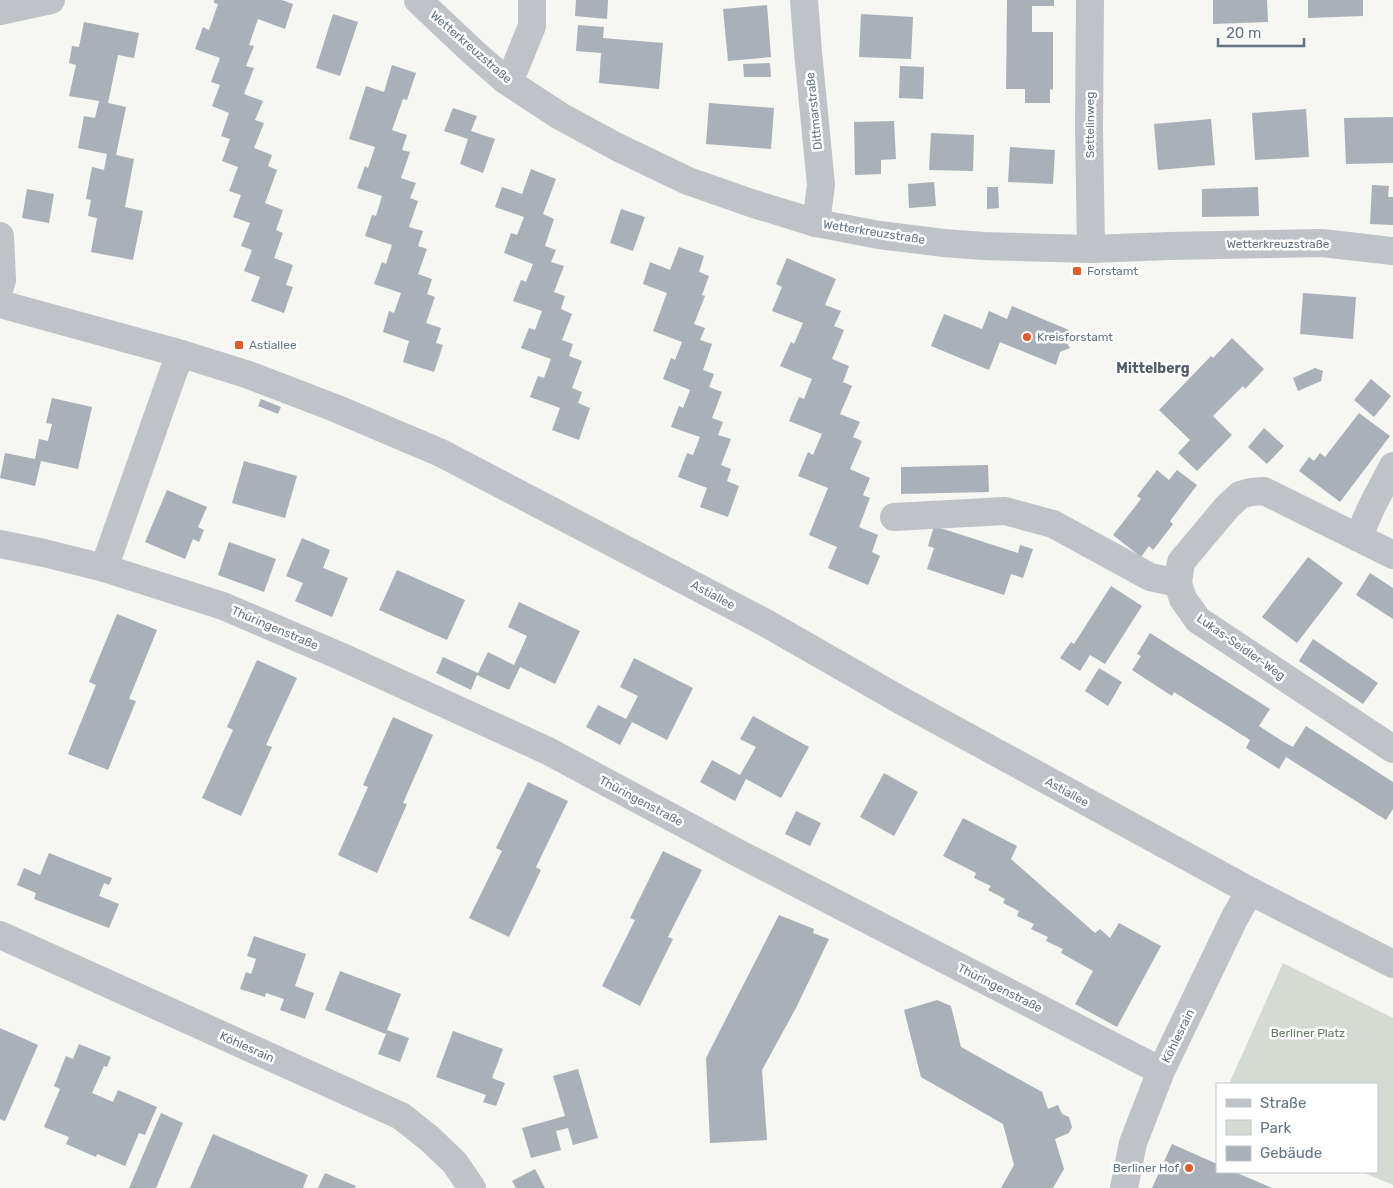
<svg xmlns="http://www.w3.org/2000/svg" width="1393" height="1188" font-family="Rubik,sans-serif">
<style>
.green{fill:#d5dbd2}
.building{fill:#a9b0b7}
.lines{fill:none;stroke-linecap:round;stroke-linejoin:round}
.minor{stroke:#bfc2c6;stroke-width:28}
.poi-dot{fill:#e15c27;stroke:#fff;stroke-width:2}
.labels{text-anchor:middle;dominant-baseline:central;stroke-width:5;stroke-linejoin:round;paint-order:stroke}
.street-label{font-size:12px;fill:#657483;stroke:#fff}
.poi-label{font-size:12px;fill:#657483;stroke:#fff;text-anchor:start}
.park-label{font-size:12px;fill:#677a64;stroke:#fff}
.neighbourhood-label{font-size:14px;font-weight:bold;fill:#535e68;stroke:#fff}
</style>
<rect width="100%" height="100%" fill="#f6f6f2"/>
<!-- green -->
<path class="green" d="M1283,963L1393,1018V1185L1362,1172H1377V1084H1229Z"/>
<!-- building -->
<path class="building" d="M214,0H282L293,4L285,29L258,19L249,45L254,46L246,66L254,68L244,94L263,101L255,120L264,123L254,148L272,155L268,166L277,170L265,203L283,210L276,230L283,233L274,258L293,265L286,285L293,287L284,313L251,301L260,277L244,271L252,250L241,246L250,223L233,217L241,195L229,191L238,167L222,161L230,139L221,136L229,113L212,106L220,85L211,82L220,58L195,49L203,27L209,30L218,4L214,3Z
M576,0H608L607,19L575,16Z
M1007,0H1054V6H1032V32H1053V90L1050,89V103H1025V89H1006Z
M1213,0H1267L1268,22L1213,24Z
M1308,0H1363V16L1308,18Z
M767,5L771,57L728,61L723,9Z
M333,14L358,22L340,76L316,68Z
M861,14L913,17L911,59L859,57Z
M84,22L139,33L134,58L118,55L108,103L126,107L116,155L134,159L125,207L143,211L133,260L91,252L97,218L88,216L91,200L86,199L92,167L104,170L107,154L78,148L84,116L95,118L99,101L69,96L76,65L69,63L72,46L79,47Z
M578,25L604,27L603,38L663,43L659,89L599,83L601,53L576,51Z
M770,63L771,77H744L743,64Z
M392,65L416,73L407,100L403,99L392,130L407,135L402,150L410,152L401,178L416,183L410,198L418,201L409,227L423,231L418,246L427,249L418,274L432,279L427,294L435,297L426,323L441,328L436,343L443,345L434,372L403,362L409,341L383,332L389,311L394,313L401,293L374,284L382,262L386,264L392,245L365,236L372,215L376,216L382,196L357,188L365,166L368,168L375,147L349,139L366,86L384,92Z
M900,66L924,67L923,99L899,98Z
M709,103L774,108L771,149L706,144Z
M453,108L477,116L471,131L495,139L483,173L460,164L468,139L444,131Z
M1306,109L1309,157L1255,160L1252,113Z
M1393,117V163L1346,164L1344,118Z
M1211,119L1215,165L1158,170L1154,124Z
M894,121L896,159L881,160V174L855,175L854,122Z
M931,133L974,135L973,171L929,170Z
M1010,147L1055,150L1053,184L1008,182Z
M531,169L556,179L543,214L554,219L545,246L556,250L551,262L564,266L554,292L565,296L561,309L572,314L562,340L573,344L569,356L582,361L572,388L582,392L578,403L590,408L579,440L552,430L560,408L530,397L538,376L544,378L551,359L521,348L529,328L535,330L542,311L513,301L521,280L526,282L533,264L504,253L511,233L517,235L524,217L495,207L502,187L522,194Z
M934,182L936,206L909,208L908,184Z
M1372,185L1389,186L1388,197H1393V225L1370,224Z
M987,187H998L999,208L987,209Z
M1258,187L1259,216L1202,217V189Z
M27,189L54,194L49,223L22,218Z
M621,209L645,217L633,251L610,243Z
M679,247L704,256L699,272L709,276L702,295L705,296L694,324L705,328L700,340L712,344L703,370L714,374L709,387L722,392L712,418L723,422L718,435L731,439L721,465L731,469L727,481L739,486L728,517L700,507L707,488L678,477L687,453L693,455L700,437L671,427L679,406L683,408L690,390L663,379L671,358L675,360L682,342L653,331L667,293L643,284L650,262L670,270Z
M787,258L836,279L825,305L841,311L834,326L844,330L832,359L849,366L843,382L852,386L840,414L860,422L853,437L862,441L850,469L870,478L863,495L870,498L859,527L878,535L872,552L880,556L868,585L828,568L837,547L809,535L828,488L798,476L808,452L813,455L822,434L789,421L799,397L804,399L812,379L780,366L791,342L794,344L803,323L772,311L782,287L776,284Z
M1303,293L1356,297L1353,339L1300,334Z
M1012,306L1069,330L1065,340L1070,348L1060,352L1056,365L1000,342L989,370L931,346L944,314L982,329L989,311L1007,319Z
M1232,338L1264,369L1245,389L1243,386L1213,416L1232,435L1197,471L1178,453L1190,440L1159,410L1211,356L1213,358Z
M1315,368L1323,371L1321,381L1298,391L1293,378Z
M1371,379L1391,396L1374,417L1354,400Z
M52,398L92,407L78,469L41,461L35,486L0,478L5,453L35,459L39,439L48,441L52,424L46,423Z
M261,399L281,407L278,414L258,406Z
M1359,413L1390,436L1340,502L1299,471L1309,457L1314,461L1320,453L1325,457Z
M1264,428L1284,446L1267,464L1248,447Z
M244,461L297,476L285,518L232,503Z
M988,465L989,492L901,494V467Z
M1157,470L1169,480L1177,470L1197,485L1170,521L1173,524L1153,550L1149,546L1141,557L1113,535L1141,499L1137,496Z
M167,490L207,507L198,527L204,530L199,542L193,539L185,559L145,542Z
M934,526L1018,553L1020,545L1033,549L1023,578L1011,574L1004,595L927,569L934,548L928,546Z
M302,538L330,550L323,568L348,578L332,617L295,601L303,583L286,576Z
M229,542L276,559L264,592L218,575Z
M1308,557L1343,583L1297,643L1262,617Z
M397,570L465,600L447,640L379,610Z
M1370,573L1393,588V619L1356,595Z
M1111,586L1142,606L1105,664L1090,655L1080,671L1060,658L1071,642L1074,644Z
M519,602L580,631L555,684L520,667L509,690L477,675L471,690L436,673L443,657L478,673L488,652L514,665L527,636L508,627Z
M117,614L157,630L129,699L136,701L108,770L68,754L96,685L89,682Z
M1150,633L1270,709L1259,726L1282,741L1293,747L1306,726L1393,782V809L1386,820L1286,757L1279,769L1246,748L1250,740L1174,692L1172,696L1132,670L1141,656L1137,654Z
M1313,639L1378,683L1363,704L1299,661Z
M634,658L693,688L667,740L632,722L620,745L586,727L598,705L626,719L638,696L620,687Z
M257,660L297,678L266,745L272,747L241,816L202,798L233,730L227,727Z
M1099,668L1122,682L1108,706L1085,691Z
M753,716L809,747L781,798L746,779L735,801L700,782L712,760L740,775L756,747L740,739Z
M393,717L433,735L403,803L407,804L377,873L338,855L368,787L363,785Z
M884,773L918,792L894,836L860,817Z
M528,782L568,801L536,867L541,870L509,937L469,918L502,851L496,848Z
M796,811L821,823L810,846L785,834Z
M963,818L1017,846L1011,859L1095,933L1100,929L1110,938L1119,923L1161,946L1117,1027L1075,1004L1093,971L1061,953L1063,949L1046,941L1048,937L1031,929L1034,924L1017,916L1019,911L1003,903L1005,899L988,890L991,886L974,878L976,873L943,856Z
M663,851L702,870L668,937L673,939L640,1006L602,986L635,920L630,918Z
M49,853L112,878L109,885L104,883L99,896L119,904L109,928L34,899L36,893L17,885L24,868L40,875Z
M779,915L814,929L813,933L829,939L796,1008L762,1070L767,1140L710,1143L706,1058Z
M254,936L306,954L295,986L314,993L305,1019L280,1010L284,999L266,993L265,997L240,989L246,972L251,974L256,959L247,956Z
M340,971L401,994L387,1030L409,1038L400,1062L378,1054L386,1034L325,1010Z
M937,1000L951,1006L961,1047L1042,1092L1048,1109L1058,1105L1062,1114L1069,1117L1072,1127L1069,1133L1055,1139L1064,1169L1053,1188H1001L1014,1165L1003,1124L921,1077L904,1010Z
M0,1028L38,1045L5,1121L0,1119Z
M453,1031L503,1049L492,1078L505,1083L496,1106L483,1102L486,1095L436,1077Z
M79,1044L111,1057L107,1067L104,1066L92,1093L113,1102L118,1090L157,1107L145,1135L139,1133L125,1166L97,1154L96,1157L66,1144L69,1137L44,1127L60,1089L54,1086L66,1056L73,1059Z
M578,1069L598,1138L573,1145L568,1128L556,1131L561,1150L531,1158L522,1128L565,1116L553,1076Z
M161,1113L183,1123L156,1188H129Z
M213,1134L308,1175L303,1188H190Z
M1172,1144L1217,1164V1172H1235L1272,1188H1152Z
M535,1169L545,1188H516L512,1181Z
M325,1173L356,1186L355,1188H318Z"/>
<g class="lines">
<!-- minor -->
<path class="minor" d="M418,0L473,52L505,80L560,116L617,147L688,181L751,203L816,223L879,235L944,243L984,246L1091,249L1169,246L1322,243L1393,251
M804,0L808,52L821,185L816,223
M1090,0L1089,128L1091,249
M0,11L51,0
M505,80L515,68L532,26V0
M0,236L2,280L0,287
M0,304L182,354L246,374L335,408L441,453L764,622L902,701L1250,891L1393,964
M894,517L1005,511L1053,524L1150,577L1178,583
M1358,538L1372,506L1393,466
M0,544L44,553L104,568L223,606L340,656L548,751L738,853L1161,1071
M1393,555L1264,491L1251,492L1240,495L1227,507L1181,562L1178,583L1183,599L1198,620L1393,749
M104,568L174,370L182,354
M0,935L401,1116L430,1139L455,1163L472,1188
M1124,1188L1133,1143L1161,1071L1235,917L1250,891"/>
</g>
<!-- markers -->
<g class="poi-dot">
<rect x="1072" y="266" width="10" height="10" rx="2.5"/>
<circle cx="1027" cy="337" r="5"/>
<rect x="234" y="340" width="10" height="10" rx="2.5"/>
<circle cx="1189" cy="1168" r="5"/>
</g>
<g class="labels">
<!-- street labels -->
<g class="street-label">
<text transform="translate(471 47) rotate(41)">Wetterkreuzstraße</text>
<text transform="translate(814 111) rotate(-96)">Dittmarstraße</text>
<text transform="translate(1090 125) rotate(-90)">Settelinweg</text>
<text transform="translate(874 232) rotate(9)">Wetterkreuzstraße</text>
<text x="1278" y="244">Wetterkreuzstraße</text>
<text transform="translate(713 595) rotate(28)">Astiallee</text>
<text transform="translate(275 628) rotate(23)">Thüringenstraße</text>
<text transform="translate(1241 647) rotate(35)">Lukas-Seidler-Weg</text>
<text transform="translate(1067 792) rotate(29)">Astiallee</text>
<text transform="translate(641 801) rotate(28)">Thüringenstraße</text>
<text transform="translate(1000 988) rotate(27)">Thüringenstraße</text>
<text transform="translate(1178 1036) rotate(-64)">Köhlesrain</text>
<text transform="translate(247 1047) rotate(24)">Köhlesrain</text>
</g>
<!-- poi labels -->
<g class="poi-label">
<text x="1087" y="271">Forstamt</text>
<text x="1037" y="337">Kreisforstamt</text>
<text x="249" y="345">Astiallee</text>
<text x="1179" y="1168" text-anchor="end">Berliner Hof</text>
</g>
<!-- park labels -->
<g class="park-label">
<text x="1308" y="1033">Berliner Platz</text>
</g>
<!-- neighbourhood labels -->
<g class="neighbourhood-label">
<text x="1153" y="368">Mittelberg</text>
</g>
</g>
<!-- legend -->
<rect x="1216" y="1083" width="162" height="90" fill="#ffffff" stroke="#c1c7cd"/>
<rect x="1226" y="1099" width="25" height="8" fill="#bfc2c6" stroke="#c1c7cd"/>
<text x="1260" y="1108" font-size="15" fill="#657483">Straße</text>
<rect x="1226" y="1120" width="25" height="15" fill="#d5dbd2" stroke="#c1c7cd"/>
<text x="1260" y="1133" font-size="15" fill="#657483">Park</text>
<rect x="1226" y="1146" width="25" height="15" fill="#a9b0b7" stroke="#c1c7cd"/>
<text x="1260" y="1158" font-size="15" fill="#657483">Gebäude</text>
<!-- scale -->
<path d="M1218 38v8h86v-8" fill="none" stroke="#657483" stroke-width="2.5"/>
<text x="1226" y="38" font-size="15" fill="#657483" stroke="#ffffff" stroke-width="4" paint-order="stroke">20 m</text>
</svg>
